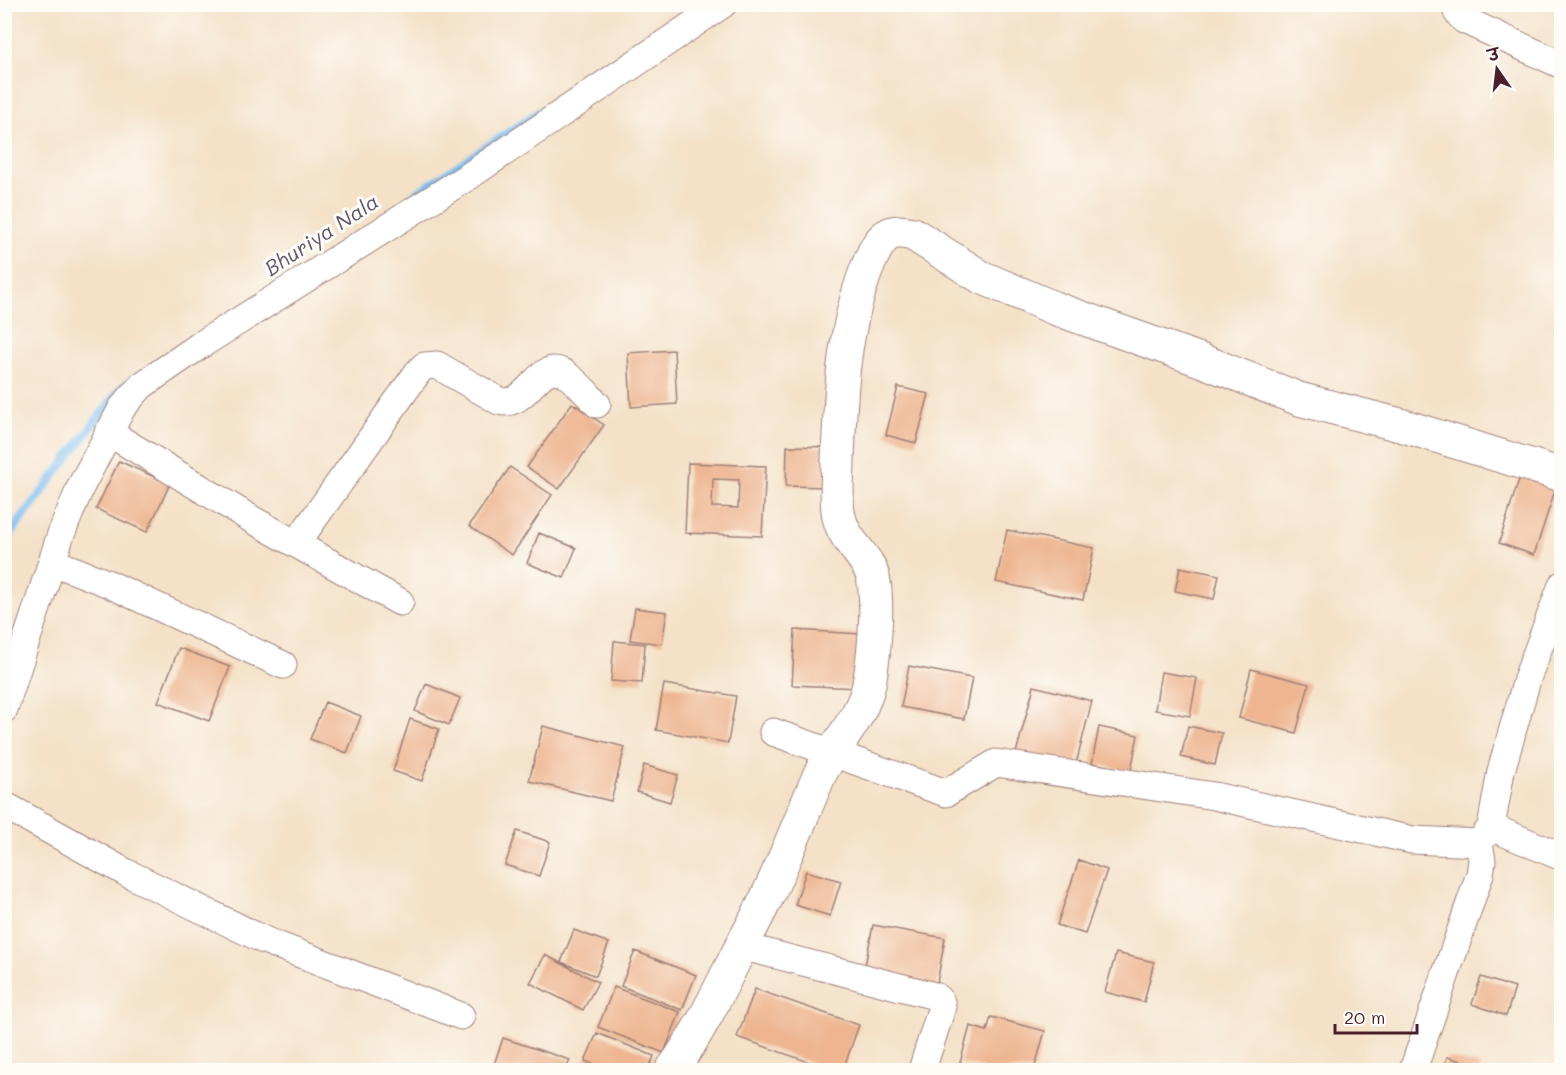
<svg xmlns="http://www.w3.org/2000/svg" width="1566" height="1075" font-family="Mali,'Playpen Sans Deva',sans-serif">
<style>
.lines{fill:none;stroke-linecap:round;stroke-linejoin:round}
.stream{stroke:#7cbdf1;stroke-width:8}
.building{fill:#eeb590;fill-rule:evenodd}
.minor-casing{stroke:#9f8079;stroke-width:29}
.tertiary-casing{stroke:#9f8079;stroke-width:35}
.minor{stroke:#fff;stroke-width:27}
.tertiary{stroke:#fff;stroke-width:33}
.labels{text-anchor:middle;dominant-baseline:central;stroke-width:6;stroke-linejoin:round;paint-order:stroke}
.water-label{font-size:21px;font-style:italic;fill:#5c5670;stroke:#fdfcf7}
</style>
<rect width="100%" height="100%" fill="#fdfcf7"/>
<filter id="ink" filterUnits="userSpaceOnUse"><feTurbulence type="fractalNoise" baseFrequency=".0167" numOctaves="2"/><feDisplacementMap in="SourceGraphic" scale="12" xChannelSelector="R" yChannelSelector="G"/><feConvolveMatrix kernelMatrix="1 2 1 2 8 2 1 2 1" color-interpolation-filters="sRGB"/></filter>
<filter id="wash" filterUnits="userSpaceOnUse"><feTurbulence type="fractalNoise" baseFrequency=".008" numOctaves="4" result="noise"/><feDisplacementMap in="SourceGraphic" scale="24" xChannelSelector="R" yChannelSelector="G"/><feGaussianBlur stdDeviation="1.35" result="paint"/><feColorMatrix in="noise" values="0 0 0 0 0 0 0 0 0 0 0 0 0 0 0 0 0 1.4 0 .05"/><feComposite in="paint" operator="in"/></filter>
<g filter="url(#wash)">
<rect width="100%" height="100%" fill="#f4e1c7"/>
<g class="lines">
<!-- stream -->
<path class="stream" d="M412,196L542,110
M4,542L121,388L131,381"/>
</g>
<g id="blocks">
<!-- building -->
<path class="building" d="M674,350L677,404L631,407L628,353Z
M898,387L929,394L916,443L886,435Z
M572,403L604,425L559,489L527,467Z
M787,446L828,447L827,487L786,486Z
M119,461L170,484L147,532L96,509Z
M688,463L766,466L762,536L685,533ZM713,479L739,480L738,508L712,507Z
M510,467L552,495L512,555L469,526Z
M1521,473L1557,484L1534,555L1499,543Z
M1007,530L1094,548L1083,600L996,582Z
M539,533L576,548L564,578L527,563Z
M1180,567L1219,575L1214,599L1175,591Z
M635,608L667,612L662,644L630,640Z
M795,630L861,634L858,688L792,685Z
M614,641L645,644L642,683L611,681Z
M179,648L230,667L209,721L158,702Z
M909,666L972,678L964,719L901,707Z
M1251,669L1309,684L1296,733L1239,718Z
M1161,672L1197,678L1190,716L1155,710Z
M426,684L460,698L449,725L415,711Z
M664,684L736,696L728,743L656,730Z
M1034,686L1092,701L1075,768L1016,753Z
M325,702L361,716L347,753L310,739Z
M410,719L439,729L422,781L393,771Z
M543,726L625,747L611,801L529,781Z
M1188,726L1222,733L1215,765L1181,757Z
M1099,727L1138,735L1131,771L1092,763Z
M644,765L678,775L670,802L637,792Z
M517,831L550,842L539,876L505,865Z
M1079,860L1107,870L1085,934L1057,925Z
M806,871L841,881L830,916L795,905Z
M873,925L945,938L936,989L863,976Z
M574,930L609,943L596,976L561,962Z
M635,951L696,975L682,1010L621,986Z
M1116,953L1154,962L1144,1002L1105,992Z
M545,955L598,982L583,1010L530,983Z
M1481,977L1515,988L1506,1016L1472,1004Z
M614,987L680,1012L664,1053L598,1027Z
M755,989L859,1025L843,1070H832L737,1037Z
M991,1017L1045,1031L1034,1070H989L960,1063L970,1026L987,1031Z
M597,1033L654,1056L648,1070H609L585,1061Z
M503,1038L570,1060L566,1070H492Z
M1447,1057L1481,1066L1480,1070H1443Z"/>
</g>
</g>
<g filter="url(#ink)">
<use href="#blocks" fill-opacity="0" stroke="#9f8079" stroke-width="1.5"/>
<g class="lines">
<!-- minor casing -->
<g class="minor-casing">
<path id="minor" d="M1456,4L1457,12L1464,20L1562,65
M108,432L253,520L400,602
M296,544L418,372L424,366L437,365L499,401C527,409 538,360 562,372C575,379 587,394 597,404
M53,562L109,584L283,665
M4,709L61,534L81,486L122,408L141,386L199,346L469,176L723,4
M773,732L946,793L996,763L1214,796L1412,840L1479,843L1491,827L1501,771L1528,676L1562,585
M4,805L125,872L264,940L461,1016
M1491,827L1562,857
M741,946L935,996L941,1002L942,1007L922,1070
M1413,1070L1480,874L1482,861L1479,843"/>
</g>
<!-- tertiary casing -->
<g class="tertiary-casing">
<path id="tertiary" d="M672,1070C696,1037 714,1001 732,965C742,944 754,924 764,903C785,861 801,817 820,774C835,744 862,718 869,684C874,657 879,604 873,577C868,556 845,543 839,517C835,499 838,479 838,461C840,395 843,330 867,268C872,257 876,244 886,236C895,230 903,232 913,234L981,277L1054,308L1203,361L1299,399L1404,426L1562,475"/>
</g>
<!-- minor -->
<use href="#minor" class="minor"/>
<!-- tertiary -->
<use href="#tertiary" class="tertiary"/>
</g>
</g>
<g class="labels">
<!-- water labels -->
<g class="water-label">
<text transform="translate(321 234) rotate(-33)">Bhuriya Nala</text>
</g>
</g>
<!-- margin -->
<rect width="1566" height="1075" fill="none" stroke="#fdfcf7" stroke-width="24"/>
<!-- north arrow -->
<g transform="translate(1497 69) rotate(346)" stroke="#fdfcf7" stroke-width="4.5" paint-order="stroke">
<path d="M0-4.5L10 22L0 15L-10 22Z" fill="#4a1f2b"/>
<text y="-9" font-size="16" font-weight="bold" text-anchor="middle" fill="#4a1f2b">उ</text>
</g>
<!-- scale -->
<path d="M1335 1024v9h82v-9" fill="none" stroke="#4a1f2b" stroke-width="3"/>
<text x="1344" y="1024" font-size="18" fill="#4a1f2b" stroke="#fdfcf7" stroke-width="4.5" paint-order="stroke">20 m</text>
</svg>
